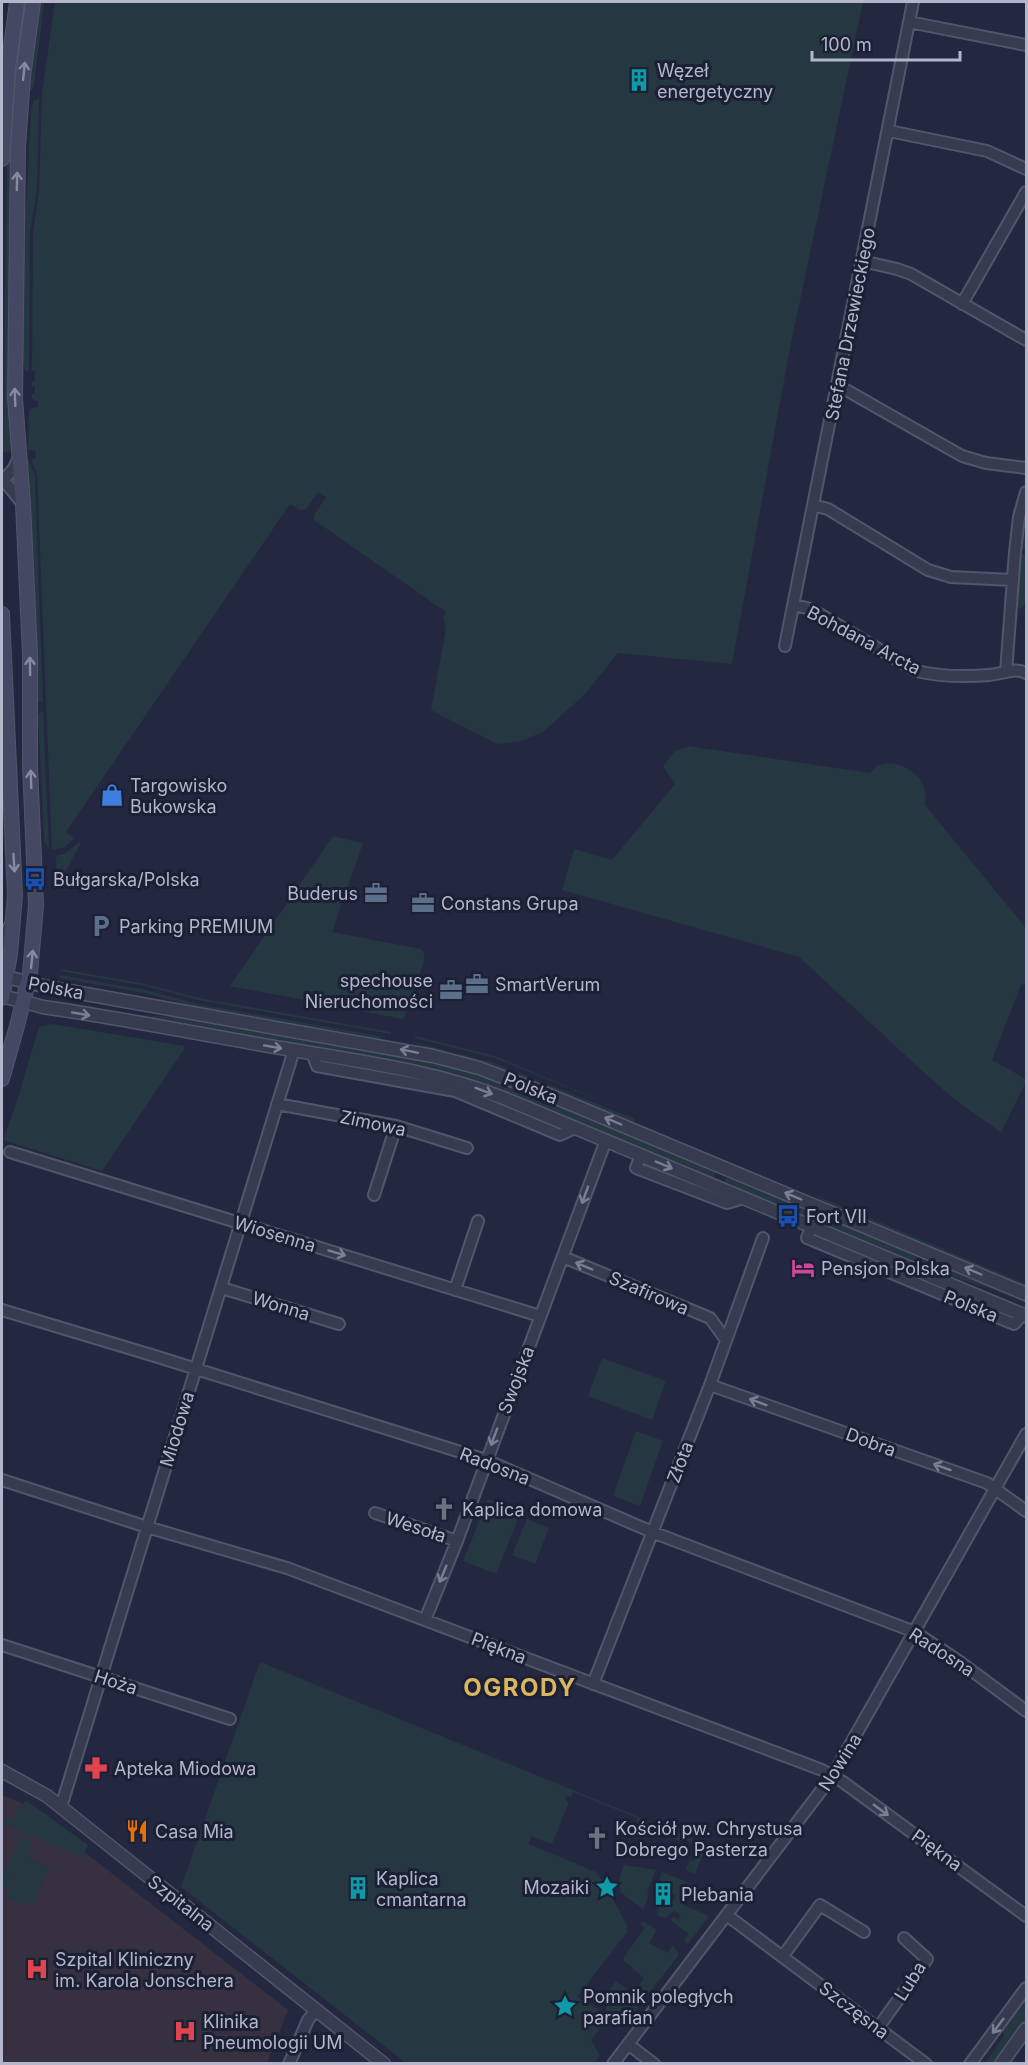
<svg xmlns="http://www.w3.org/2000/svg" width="1028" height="2065" font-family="Inter,sans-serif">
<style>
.medical{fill:#363041}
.green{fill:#253741}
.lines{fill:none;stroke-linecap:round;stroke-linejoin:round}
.minor-casing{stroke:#52566b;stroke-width:14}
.tertiary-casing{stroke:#52566b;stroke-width:15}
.secondary-casing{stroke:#52566b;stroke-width:16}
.minor{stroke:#373b50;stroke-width:10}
.tertiary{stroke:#373b50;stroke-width:12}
.secondary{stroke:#454863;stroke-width:14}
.oneway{stroke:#888aa1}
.oneway2{stroke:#7c7f94}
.labels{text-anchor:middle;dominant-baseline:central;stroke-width:6;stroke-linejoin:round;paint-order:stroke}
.poi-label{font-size:18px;fill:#b4b6cb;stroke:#1c2035;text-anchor:start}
.street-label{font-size:18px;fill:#b4b6cb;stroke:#1c2035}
.district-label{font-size:24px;font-weight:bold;letter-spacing:1.5px;fill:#dcb65e;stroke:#1c2035}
</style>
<rect width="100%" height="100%" fill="#232840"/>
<!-- medical -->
<path class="medical" d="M2,1795L21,1803L288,2010L267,2063H2Z"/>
<!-- green -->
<path class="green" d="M22,2H28L14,451L3,452L7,143L10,97Z
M39,2H44L34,86L32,90L28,91Z
M55,2H863L790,348L732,664L618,653L585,694L543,732L521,741L497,744L431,710L446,629L443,618L446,612L314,520V515L326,497L318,492L306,509L300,510L290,504L66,832L74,838L65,847L52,850L37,474L31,459L36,458L35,450H28L29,411L31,408L38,407V402L32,398V394H35V386H32V382L35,381V371H32L33,232L39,191L42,93Z
M39,99L37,191L30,231L29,371H25L21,353L22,238L27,195L31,107L34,101Z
M25,459H28L35,475L43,704L38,701L30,516Z
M1026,507V598L1024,606L1021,609L1015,606L1019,554H1025V550H1019Z
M43,711L49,849L44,840L38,714Z
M688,746L870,773C873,770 877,765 882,764C895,761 914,769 921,781C926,788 926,796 925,805L1026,928V984L1021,985L992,1060L1026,1079V1082L1001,1132L959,1103L930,1078L799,957L562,890L574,849L612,860L675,784L663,766L674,752Z
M333,836L363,843L332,932L421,949L424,954V962L403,1019L230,986Z
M79,842L80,844L57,888L56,856L66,853Z
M61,969L146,984L199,998L391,1032V1034L198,1000L146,986L60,971Z
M60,975L146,990L198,1004L386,1037L376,1038L197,1007L144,993L59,978Z
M55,1000L139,1015L188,1018L423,1060C524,1084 620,1131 716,1171L713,1178L551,1110L460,1075L293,1043L55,1003Z
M52,1024L185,1046L183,1051L102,1171L3,1140L17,1101L39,1027Z
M415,1036L495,1056L635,1115L495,1058L415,1038Z
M414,1042L494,1063L635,1119L633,1123C563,1093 495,1060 420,1046Z
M727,1177L994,1287L1026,1301V1303L994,1290L947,1275L724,1182Z
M815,1195L1026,1284V1287L822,1201Z
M602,1358L666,1381L652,1420L588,1396Z
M636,1431L663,1441L640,1506L613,1496Z
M488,1499L521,1512L496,1574L463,1561Z
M527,1519L549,1528L535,1564L512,1555Z
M260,1662L707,1845L695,1874L686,1870L690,1860L694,1862L700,1845L685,1840L681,1841L671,1837L669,1839L652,1832L636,1822L637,1818L573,1792L571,1797L567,1796L565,1800L569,1802L552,1844L531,1836L529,1844L596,1872L607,1887L627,1926V1932L577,1997L606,2014L608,1992L616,1981L634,1994L644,1978L624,1961L623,1958L645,1928L640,1924L643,1921L657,1930L649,1943L668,1953L673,1945L679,1955L629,2019L611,2015L591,2040L600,2056L594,2063H406L181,1887Z
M27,1801L88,1845L82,1858L3,1823L6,1817L14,1820L20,1805Z
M18,1834L32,1841V1844L9,1887L2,1889V1877L21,1839L17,1837Z
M34,1852L31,1859L49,1867L36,1896L39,1898L37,1902L22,1904L8,1898L10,1890L28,1854Z
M624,1865L656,1870L647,1891L649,1894L643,1909L621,1893L619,1880Z
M662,1872L691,1884L682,1904L709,1916L688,1944L684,1941L689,1934L671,1921L673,1917L678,1920L681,1915L674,1911L665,1918L656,1915L661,1903L669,1907L676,1895L670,1893L671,1889L665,1886L666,1883L659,1880Z
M1026,1993V2020L994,2063L984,2064L1004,2036L1001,2028Z"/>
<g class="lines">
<!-- minor casing -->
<g class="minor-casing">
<path id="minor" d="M909,22L1026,45
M889,131L987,151L1026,169
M862,261L897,269L911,274L1026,340
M962,304L1026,192
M837,388L848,391L962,456L986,463L1026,468
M2,478L23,504
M2,482L14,468L20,455
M813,505L828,509L928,570L951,577L1012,580
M794,605L811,609L916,671C938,676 966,677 989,675C1002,674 1015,667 1026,673
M785,646L913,2
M1006,672L1015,552L1019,517L1026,492
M312,1053L317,1066L455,1091L560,1135L575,1128
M277,1104L396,1126L467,1148
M10,1152L540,1316
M641,1155L636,1168L727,1203L744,1198
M374,1195L396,1126
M812,1226L807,1238L1014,1324L1023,1314
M563,1257L710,1318L726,1340
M222,1288L339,1324
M455,1290L478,1221
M2,1310L158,1357L486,1460L652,1532L915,1632L956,1659L1026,1711
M710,1385L987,1483L1026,1511
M2,1480L147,1527L287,1568L822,1770L843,1782L1026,1916
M375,1513L457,1541
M425,1620L457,1541L606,1140
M2,1645L230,1719
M593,1684L710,1385L763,1238
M61,1807L294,1050
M728,1916L926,2064
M783,1956L820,1905L864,1932
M878,2028L927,1959L904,1938
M628,2044L654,2064
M289,2064L308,2020L316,2010
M613,2064L833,1775L1026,1434
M970,2064L1026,1988"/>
</g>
<!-- tertiary casing -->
<g class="tertiary-casing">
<path id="tertiary" d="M2,945L11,925
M2,976L52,988L433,1056L479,1068L542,1092L1026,1294
M2,996L43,1007C119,1018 194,1033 269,1046C349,1060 430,1069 506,1099L1026,1316
M2,1771L47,1796L384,2064
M1001,2064L1026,2029"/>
</g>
<!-- secondary casing -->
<g class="secondary-casing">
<path id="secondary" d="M2,159L8,68L17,2
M2,614L15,895L10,954L2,998
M2,1079L17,1026L30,974L36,905L30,766V655L23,504L15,398L18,147L23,77L33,2"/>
</g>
<!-- minor -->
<use href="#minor" class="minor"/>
<!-- tertiary -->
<use href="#tertiary" class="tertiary"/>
<!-- secondary -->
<use href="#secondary" class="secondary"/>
</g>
<!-- one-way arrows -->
<defs><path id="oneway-shaft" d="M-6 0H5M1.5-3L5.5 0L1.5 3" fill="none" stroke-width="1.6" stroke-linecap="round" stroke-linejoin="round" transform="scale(1.5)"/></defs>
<g class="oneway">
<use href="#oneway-shaft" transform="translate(24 71) rotate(-84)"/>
<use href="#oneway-shaft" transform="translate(17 181) rotate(-89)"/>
<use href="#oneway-shaft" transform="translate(15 397) rotate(-92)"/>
<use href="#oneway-shaft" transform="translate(30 666) rotate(-91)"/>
<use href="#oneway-shaft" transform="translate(31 779) rotate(-92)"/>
<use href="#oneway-shaft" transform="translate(14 863) rotate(86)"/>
<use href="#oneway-shaft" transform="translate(32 959) rotate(-84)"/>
</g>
<g class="oneway2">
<use href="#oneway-shaft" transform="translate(81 1014) rotate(10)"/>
<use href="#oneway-shaft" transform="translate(273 1047) rotate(10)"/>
<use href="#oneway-shaft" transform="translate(409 1051) rotate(-168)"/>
<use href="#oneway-shaft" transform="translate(484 1091) rotate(21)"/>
<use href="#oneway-shaft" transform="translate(613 1121) rotate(-157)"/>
<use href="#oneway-shaft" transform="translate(664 1165) rotate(23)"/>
<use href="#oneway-shaft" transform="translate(585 1195) rotate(110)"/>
<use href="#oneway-shaft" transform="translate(793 1196) rotate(-157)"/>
<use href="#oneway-shaft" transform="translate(337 1253) rotate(17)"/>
<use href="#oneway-shaft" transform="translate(584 1266) rotate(-157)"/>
<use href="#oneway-shaft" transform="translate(973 1271) rotate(-157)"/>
<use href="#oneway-shaft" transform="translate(758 1402) rotate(-160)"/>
<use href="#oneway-shaft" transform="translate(494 1437) rotate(111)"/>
<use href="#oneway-shaft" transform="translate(942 1467) rotate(-160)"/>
<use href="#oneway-shaft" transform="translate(443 1574) rotate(112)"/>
<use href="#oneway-shaft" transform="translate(881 1810) rotate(36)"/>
<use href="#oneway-shaft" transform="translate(998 2026) rotate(127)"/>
</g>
<!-- icons -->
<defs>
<g id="building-bare" transform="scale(1.8)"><path d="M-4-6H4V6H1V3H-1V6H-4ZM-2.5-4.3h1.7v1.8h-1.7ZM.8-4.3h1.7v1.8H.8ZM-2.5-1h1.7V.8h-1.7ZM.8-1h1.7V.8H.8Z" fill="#0f9aa8" stroke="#1c2035" stroke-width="2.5" paint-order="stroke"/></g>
<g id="shop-bare" transform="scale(1.8)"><path d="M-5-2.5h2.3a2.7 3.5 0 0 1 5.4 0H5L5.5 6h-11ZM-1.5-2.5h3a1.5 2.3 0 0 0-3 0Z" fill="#3f7fe0" stroke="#1c2035" stroke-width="2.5" paint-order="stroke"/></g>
<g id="bus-bare" transform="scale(1.8)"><path d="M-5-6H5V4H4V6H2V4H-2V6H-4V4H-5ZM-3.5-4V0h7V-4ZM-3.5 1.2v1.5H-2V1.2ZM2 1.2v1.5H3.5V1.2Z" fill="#1a4fb4" stroke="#1c2035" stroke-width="2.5" paint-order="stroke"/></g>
<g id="office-bare" transform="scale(1.8)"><path d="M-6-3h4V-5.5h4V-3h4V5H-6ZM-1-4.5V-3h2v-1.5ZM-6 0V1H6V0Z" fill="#5c6f8a" stroke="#1c2035" stroke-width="2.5" paint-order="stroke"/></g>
<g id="parking-bare" transform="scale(1.8)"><path d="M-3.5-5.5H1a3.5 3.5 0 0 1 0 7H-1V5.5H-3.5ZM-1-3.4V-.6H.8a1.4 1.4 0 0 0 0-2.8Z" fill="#5c6f8a" stroke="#1c2035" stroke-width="2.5" paint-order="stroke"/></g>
<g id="hotel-bare" transform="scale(1.8)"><path d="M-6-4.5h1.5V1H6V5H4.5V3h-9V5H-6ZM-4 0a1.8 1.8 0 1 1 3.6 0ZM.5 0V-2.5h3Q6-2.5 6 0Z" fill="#d1479c" stroke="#1c2035" stroke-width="2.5" paint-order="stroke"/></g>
<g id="church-bare" transform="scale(1.8)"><path d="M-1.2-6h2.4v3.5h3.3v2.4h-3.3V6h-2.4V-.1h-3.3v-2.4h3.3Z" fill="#6b7280" stroke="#1c2035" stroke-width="2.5" paint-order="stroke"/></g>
<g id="pharmacy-bare" transform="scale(1.8)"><path d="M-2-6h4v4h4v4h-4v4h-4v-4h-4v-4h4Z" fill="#e0444e" stroke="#1c2035" stroke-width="2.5" paint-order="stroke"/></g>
<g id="restaurant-bare" transform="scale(1.8)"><path d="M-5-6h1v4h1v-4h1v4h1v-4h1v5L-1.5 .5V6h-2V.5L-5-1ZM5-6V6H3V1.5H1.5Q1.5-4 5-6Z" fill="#e8710a" stroke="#1c2035" stroke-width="2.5" paint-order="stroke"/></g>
<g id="sight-bare" transform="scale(1.8)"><path d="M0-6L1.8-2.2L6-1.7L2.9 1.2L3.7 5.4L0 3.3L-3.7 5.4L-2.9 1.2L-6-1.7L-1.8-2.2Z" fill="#0f9aa8" stroke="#1c2035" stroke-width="2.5" paint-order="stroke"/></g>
<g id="hospital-bare" transform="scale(1.8)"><path d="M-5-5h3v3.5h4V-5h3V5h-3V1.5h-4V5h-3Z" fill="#e0444e" stroke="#1c2035" stroke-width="2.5" paint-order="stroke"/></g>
</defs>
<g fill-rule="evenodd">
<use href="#building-bare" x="639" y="80"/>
<use href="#shop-bare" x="112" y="795"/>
<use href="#bus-bare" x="35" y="879"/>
<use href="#office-bare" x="376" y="893"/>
<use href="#office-bare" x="423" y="903"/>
<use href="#parking-bare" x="101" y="926"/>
<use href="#office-bare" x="477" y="984"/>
<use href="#office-bare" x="451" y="990"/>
<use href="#bus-bare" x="788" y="1216"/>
<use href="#hotel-bare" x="803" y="1268"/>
<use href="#church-bare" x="444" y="1509"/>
<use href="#pharmacy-bare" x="96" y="1768"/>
<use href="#restaurant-bare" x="137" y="1831"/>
<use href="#church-bare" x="597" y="1838"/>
<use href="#sight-bare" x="607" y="1887"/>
<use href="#building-bare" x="358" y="1888"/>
<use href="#building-bare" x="663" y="1894"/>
<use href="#hospital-bare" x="37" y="1969"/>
<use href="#sight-bare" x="565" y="2006"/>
<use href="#hospital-bare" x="185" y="2031"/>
</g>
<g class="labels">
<!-- poi labels -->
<g class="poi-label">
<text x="657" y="70">Węzeł<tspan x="657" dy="21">energetyczny</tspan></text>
<text x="130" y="785">Targowisko<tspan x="130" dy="21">Bukowska</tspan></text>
<text x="53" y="879">Bułgarska/Polska</text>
<text x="358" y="893" text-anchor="end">Buderus</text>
<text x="441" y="903">Constans Grupa</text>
<text x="119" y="926">Parking PREMIUM</text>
<text x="433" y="980" text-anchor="end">spechouse<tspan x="433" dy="21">Nieruchomości</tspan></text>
<text x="495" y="984">SmartVerum</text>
<text x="806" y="1216">Fort VII</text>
<text x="821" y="1268">Pensjon Polska</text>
<text x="462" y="1509">Kaplica domowa</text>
<text x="114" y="1768">Apteka Miodowa</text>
<text x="615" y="1828">Kościół pw. Chrystusa<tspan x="615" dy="21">Dobrego Pasterza</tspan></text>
<text x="155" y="1831">Casa Mia</text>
<text x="376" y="1878">Kaplica<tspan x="376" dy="21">cmantarna</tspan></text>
<text x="589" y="1887" text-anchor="end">Mozaiki</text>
<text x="681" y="1894">Plebania</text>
<text x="55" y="1959">Szpital Kliniczny<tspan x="55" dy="21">im. Karola Jonschera</tspan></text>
<text x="583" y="1996">Pomnik poległych<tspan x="583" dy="21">parafian</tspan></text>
<text x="203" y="2021">Klinika<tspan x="203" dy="21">Pneumologii UM</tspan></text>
</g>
<!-- street labels -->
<g class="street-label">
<text transform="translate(850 324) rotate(-79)">Stefana Drzewieckiego</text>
<text transform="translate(864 640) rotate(28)">Bohdana Arcta</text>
<text transform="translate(56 988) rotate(11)">Polska</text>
<text transform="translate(531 1088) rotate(22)">Polska</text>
<text transform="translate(373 1123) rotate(12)">Zimowa</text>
<text transform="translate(275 1234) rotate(17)">Wiosenna</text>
<text transform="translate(649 1293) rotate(23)">Szafirowa</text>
<text transform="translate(281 1306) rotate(17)">Wonna</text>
<text transform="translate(971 1306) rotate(22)">Polska</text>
<text transform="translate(516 1380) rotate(-69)">Swojska</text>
<text transform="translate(177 1429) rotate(-73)">Miodowa</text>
<text transform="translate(871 1442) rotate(20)">Dobra</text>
<text transform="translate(680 1462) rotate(-69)">Złota</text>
<text transform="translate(495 1466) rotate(21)">Radosna</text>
<text transform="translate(416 1527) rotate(18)">Wesoła</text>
<text transform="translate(499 1648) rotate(21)">Piękna</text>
<text transform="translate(942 1652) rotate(33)">Radosna</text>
<text transform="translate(116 1682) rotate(18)">Hoża</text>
<text transform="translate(840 1762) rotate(-58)">Nowina</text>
<text transform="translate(937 1850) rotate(36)">Piękna</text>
<text transform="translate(181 1903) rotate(38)">Szpitalna</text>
<text transform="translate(910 1981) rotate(-58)">Luba</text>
<text transform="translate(854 2010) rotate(37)">Szczęsna</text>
</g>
<!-- district labels -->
<g class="district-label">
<text x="520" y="1687">OGRODY</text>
</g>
</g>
<!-- border -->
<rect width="1028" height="2065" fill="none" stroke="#b4b6cb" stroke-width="6"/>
<!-- scale -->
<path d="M812 51v9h148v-9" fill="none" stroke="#b4b6cb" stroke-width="3"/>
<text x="821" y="51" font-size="18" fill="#b4b6cb" stroke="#1c2035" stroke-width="4.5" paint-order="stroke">100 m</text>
</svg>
